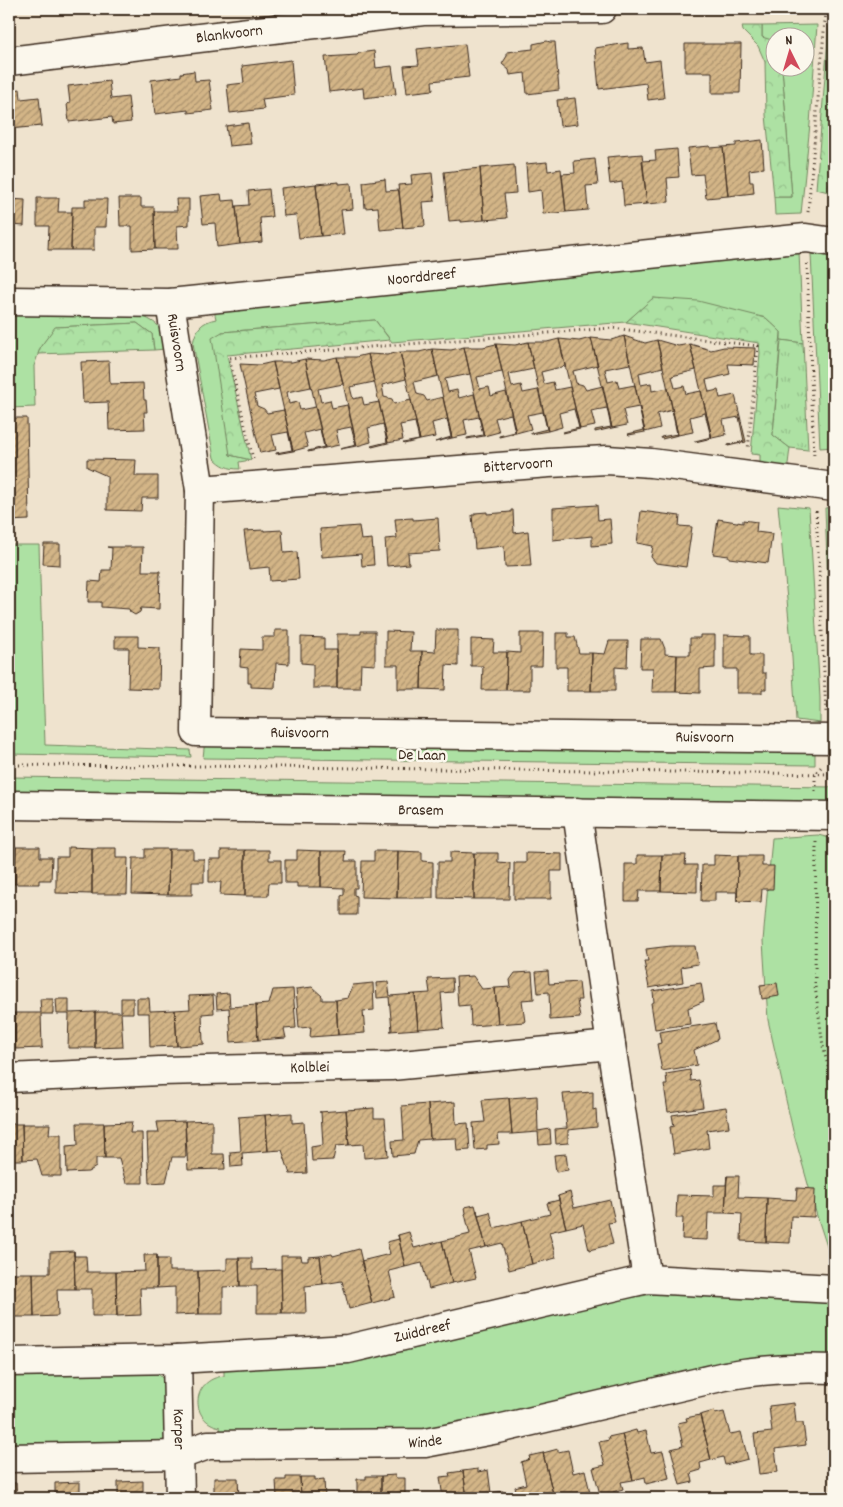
<svg xmlns="http://www.w3.org/2000/svg" width="843" height="1507" font-family="Dekko,sans-serif">
<style>
.grass{fill:#ade1a3;stroke:#748660}
.forest{fill:url(#forest-crowns);stroke:#748660}
.park{fill:url(#park-tufts);stroke:#748660}
.building{fill:url(#building-hatch);stroke:#3b2a1e}
.lines{fill:none;stroke-linecap:round;stroke-linejoin:round}
.street-casing{stroke:#3b2a1e;stroke-width:31}
.secondary-casing{stroke:#3b2a1e;stroke-width:31}
.path{stroke:#3b2a1e;stroke-width:3;stroke-dasharray:1 4;stroke-linecap:butt}
.street{stroke:#fbf7ec;stroke-width:28}
.secondary{stroke:#fbf7ec;stroke-width:28}
.labels{text-anchor:middle;dominant-baseline:central;stroke-width:5;stroke-linejoin:round;paint-order:stroke}
.street-label{font-size:16px;fill:#3b2a1e;stroke:#fbf7ec}
</style>
<defs>
<pattern id="forest-crowns" width="20" height="18" patternUnits="userSpaceOnUse" patternTransform="scale(1.25)"><rect width="20" height="18" fill="#ade1a3"/><path d="M2 6a3 3 0 1 1 6 0M12 15a3 3 0 1 1 6 0" fill="none" stroke="#96c18c"/></pattern>
<pattern id="park-tufts" width="24" height="20" patternUnits="userSpaceOnUse" patternTransform="scale(1.25)"><rect width="24" height="20" fill="#ade1a3"/><path d="M3 7l-1-3M5 7V3M7 7l1-3M15 17l-1-3M17 17v-4M19 17l1-3" fill="none" stroke="#96c18c"/></pattern>
<pattern id="building-hatch" width="6" height="6" patternUnits="userSpaceOnUse" patternTransform="scale(1.25)"><rect width="6" height="6" fill="#d3b587"/><path d="M-1 1l2-2M0 6l6-6M5 7l2-2" fill="none" stroke="#ac936e"/></pattern>
</defs>
<rect width="100%" height="100%" fill="#efe3ce"/>
<filter id="ink" filterUnits="userSpaceOnUse"><feTurbulence type="fractalNoise" baseFrequency=".02" numOctaves="2"/><feDisplacementMap in="SourceGraphic" scale="10" xChannelSelector="R" yChannelSelector="G"/><feConvolveMatrix kernelMatrix="1 2 1 2 8 2 1 2 1" color-interpolation-filters="sRGB"/></filter>
<g filter="url(#ink)">
<!-- grass -->
<path class="grass" d="M817,25L810,124L801,214L775,215L774,197H792L782,68H806V38H776L775,41L762,39V26Z
M799,252L803,343L781,340V332L766,318L654,298L626,322L392,342L375,320L222,332L230,455L251,460L239,462L240,469C228,469 222,466 214,458L193,343C196,329 201,322 216,319L214,310Z
M811,254L834,257V447L820,448Z
M9,312L142,316C161,325 163,328 166,349L154,350L152,334L137,323L56,327L41,346L34,366L35,407L9,408Z
M778,505L809,508L820,698V723L796,720L791,642Z
M834,507V720H833L825,508Z
M9,545H39L45,745L190,750L191,757L9,754Z
M205,739L815,750V765L203,758Z
M9,777L834,787V806L9,796Z
M818,835L830,838L834,843V1268L817,1216L793,1131L768,1020L763,941L772,838Z
M661,1293L834,1299V1359L437,1430L221,1435L220,1427C189,1421 191,1379 224,1376V1368L339,1364L368,1360L615,1300Z
M142,1369C147,1370 153,1371 158,1374C173,1384 168,1419 169,1436L164,1442L23,1452L13,1444H9V1371Z"/>
<!-- forest -->
<path class="forest" d="M742,26H762V37L775,41L776,68H782L792,197H774L766,115L765,62L758,46L743,31Z
M829,26H834L833,193L816,189Z
M653,298L698,301L766,318L781,332L773,435L790,448L787,472L760,468V455L751,454L760,353L759,343L626,322Z
M375,320L390,340L227,355L251,460L230,455L212,338L222,332Z
M137,323L152,334L154,350L38,354L41,346L55,327Z"/>
<!-- park -->
<path class="park" d="M781,340L803,343L808,450L790,448L773,435Z"/>
<!-- building -->
<path class="building" d="M547,41L550,42H555L559,90L527,94L525,73L510,75L509,70L502,64L507,56V52L533,49V44Z
M628,43V49L643,48L645,62L660,60L664,98L648,100L646,83L599,89L595,48Z
M465,44L469,77L432,81L433,90L407,93L404,66L419,65L417,49Z
M685,44H741L740,93H712V72H685Z
M374,51L376,68L392,66L396,94L364,98L363,88L329,92L325,57L357,55L359,53Z
M291,60L294,95L262,99L264,109L230,113L227,85L244,83L242,66Z
M194,71L195,81L209,80L213,110L188,113V110L155,114L151,80L181,76V73Z
M109,81L111,99L128,97L131,122L113,124L112,117L69,122L67,104L70,103L68,86Z
M20,89L21,99L39,97L42,126L9,129V91Z
M575,98L578,124L560,126L557,100Z
M248,123L251,144L229,146L226,126Z
M762,140L764,168L749,170L750,182H753L754,193L728,196L723,147L736,146V143Z
M710,146V148L723,147L728,196L706,198L703,174L691,175L688,148Z
M677,149L679,177L667,178L669,202L647,204L642,161L656,160L655,151Z
M642,154L647,204L624,206L622,182L610,184L607,157Z
M595,159L598,185L586,186L588,210L566,212L562,174L575,173L574,161Z
M547,162L548,171L561,169L566,212L543,214L541,190L528,192L526,164Z
M514,165L516,193L504,194L507,218L484,220L480,168Z
M480,168L484,220L461,222V220L449,221L444,172Z
M432,173L435,201L423,202L425,226L403,228L398,185L412,184L411,175Z
M385,179L386,191L399,190L403,228L380,230L378,207L365,208L363,182Z
M339,182V184L351,183L353,209L341,210L344,234L321,236L316,184Z
M316,184L321,236L299,238L296,215L284,216L281,188Z
M269,189L272,217L260,218L262,242L240,244L236,206L249,205L248,191Z
M221,194L222,201L235,200L240,244L217,247L215,223L203,224L200,196Z
M37,198H59L58,212H72L71,250H48L49,226H37Z
M119,198H141V207H154L155,249L132,250V226H120Z
M9,199L25,200L24,226L12,225V249H9Z
M85,199H107L106,227H94V250H71L72,207H85Z
M176,199H189V225L177,226L178,249H155L154,211H177Z
M624,336L645,343L657,340L663,367L639,373L641,385L651,383L652,391L668,388L678,435L662,439L661,437L677,434L672,410L657,414L660,428L645,432Z
M624,336L630,364L605,369L608,382L617,380L619,388L635,385L645,432L629,435L628,434L644,430L639,407L623,410L627,425L612,428L591,338L611,340Z
M591,338L598,365L573,371L576,383L583,385L586,390L603,386L612,428L595,432V430L611,427L607,408L591,411L595,426L580,429L559,339L579,341Z
M559,339L565,366L541,372L544,384L553,382L555,390L570,387L580,429L563,433V432L579,428L574,409L559,413L562,427L548,431L528,342H547Z
M657,340L678,346L690,344L696,370L672,376L675,388L684,386L686,394L701,391L712,438L695,442V441L711,437L705,413L690,417L693,432L678,435Z
M528,342L534,369L509,374L512,387L521,385L523,393L538,390L548,431L531,434V433L547,429L543,412L527,415L531,429L516,433L496,344L515,345Z
M496,344L502,372L477,377L480,389L489,387L491,396L506,392L516,433L499,437V436L515,432L511,414L495,418L499,432L484,436L464,347H483Z
M690,344L711,350L724,347L755,348L754,365L728,364L730,374L706,380L709,392L718,390L720,398L735,395L746,442L728,446V445L744,441L739,417L723,420L726,435L712,438Z
M464,347L470,374L445,379L448,392L457,390L459,398L474,394L484,436L467,439V438L483,435L479,417L464,420L467,435L452,438L432,349L451,350Z
M432,349L438,376L414,382L417,394L424,396L427,401L443,397L452,438L435,442L451,437L447,419L432,423L435,437L420,440L400,352H419Z
M400,352L406,379L382,385L384,397L392,399L394,404L411,400L420,440L404,444L403,443L419,440L415,422L400,425L403,440L388,443L368,354L387,355Z
M368,354L374,382L350,387L353,399L362,397L364,405L379,402L388,443L372,447L371,446L387,442L383,424L368,428L371,442L357,446L337,357H356Z
M337,357L343,384L318,389L321,402L330,400L332,408L347,405L357,446L340,449L356,445L351,427L336,430L339,445L325,448L305,359L324,360Z
M305,359L311,387L287,392L289,404L298,402L300,410L315,407L325,448L308,452V451L324,447L320,429L304,433L308,447L293,451L273,362H292Z
M109,361L110,384L143,383L144,400H146L147,412H144L145,429L109,430L108,402L83,403L81,362Z
M273,362L279,389L254,394L257,406L264,409L267,413L284,410L293,451L276,454V453L292,450L288,432L272,435L276,450L260,453L240,364L260,365Z
M9,418H27L29,520L9,521Z
M87,459L136,460L135,476H158V498H142L141,511L107,510V476L87,467Z
M597,505L598,520L610,519L612,544L592,546V536L553,540V508Z
M511,510H513L514,533L528,531L531,566L505,567L504,546L475,549L472,515H475V513L487,512V514L511,512Z
M641,511L680,516L679,526L692,527L686,567L656,563L651,557L653,546L637,543Z
M413,518V520L438,518L440,551L408,553L409,564L387,566L385,539L397,538L395,519Z
M718,519L743,523V520L757,522L756,532L772,534L768,563L729,558V556L713,554Z
M359,526L361,540L372,539L374,565L362,566L361,554L322,557L320,529Z
M264,530V531L282,530L284,553L297,552L299,579L270,581L269,567L249,569L244,531Z
M44,544H60V565L43,564Z
M107,547H143L142,571H160L159,609L141,608L140,612L135,615L130,612L129,609L101,607V602H88L89,581L101,582L102,570H111L112,548Z
M275,630H289V664L276,663L275,688L251,687V683H248V668L240,667L241,649L262,650V637H275Z
M436,630H458V666L446,665L445,690L421,689L422,651L435,652Z
M361,631H375V665L361,664L360,688H337V634H361Z
M386,631L411,632L410,651H422L421,689H398V665H386Z
M520,633H543L542,666H530V690H506L507,652L520,653Z
M556,633H568V637H575L579,653H592L591,691H567V667H556Z
M700,635H715V668L700,669V693L676,692L677,655H690V638H700Z
M724,635L750,636V655H762V673H766V689H762V693H737V669H724Z
M115,636H138V647L160,648L159,689L128,688L129,648H115Z
M301,637L324,638V650H337V688H313V664L301,663Z
M471,639L494,640L493,652H507L506,690H482L483,666H471Z
M641,639H661L665,649V654L677,655L676,692H652L653,668H640Z
M609,641H628L627,668L615,667V691H591L592,653L605,654Z
M9,847H16L15,884H9Z
M16,847H40V857H52L51,880H39V884H15Z
M68,847L92,848V894L56,893V857H68Z
M92,848H116V858H128L127,894H92Z
M145,849H169L168,895L132,894L133,858H145Z
M169,849H193V859H204V882H192V895H168Z
M221,850H245V896L220,895L221,882H209V859H221Z
M245,850H269V860H281V883H269L268,896H245Z
M297,850L321,851V887H297V883H285V860H297Z
M321,851H346L345,861H357V888H354V895L357,896V915H341V896L344,895V888L321,887Z
M374,851H398L397,898L361,897L362,861H374Z
M398,851L422,852V861L433,862V898H397Z
M450,852L474,853V899L438,898V862H450Z
M474,853H498V862L510,863L509,899H474Z
M526,853L562,854V871H551V899H514V863H526Z
M637,855H662L661,891H639L638,901H625V864H637Z
M662,855H686L685,865H697V892L661,891Z
M714,855L738,856L737,901V892H715V901H701L702,865H714Z
M738,856H762V866H774L773,889H762L761,902L737,901Z
M671,946H695L698,964L681,967L683,982L649,988L644,961H648L646,949Z
M548,971L549,984L579,982L581,1000H577L580,1018L550,1020L549,992L538,993L536,972Z
M532,972L534,999L522,1000L525,1022L498,1024L495,988L511,987L510,980L515,973Z
M473,976L482,989L495,988L498,1024L471,1026L470,1005L458,1006L456,977Z
M452,978L453,992L441,993L444,1026L445,1027L418,1029L415,994L430,993L428,979Z
M388,982L390,996L415,994L418,1029L390,1031L392,1030L389,997L377,998L376,983Z
M373,983L374,1010L363,1011L365,1033L338,1035L336,1000L348,998L353,985Z
M701,983L704,1001L688,1008L690,1024L655,1029L651,1003L654,1002L653,991Z
M777,983L779,996L762,999L760,985Z
M312,987L322,996V1000H336L338,1035L310,1037L311,1027L299,1028L296,989Z
M293,989L296,1028L284,1029L286,1038L258,1040L256,1005L269,1004L273,990Z
M229,993L230,1007L256,1005L258,1040L231,1042L229,1008L217,1009L216,994Z
M213,995L214,1013L202,1014L203,1043L205,1044L177,1046L175,1010L190,1009L189,996Z
M121,998H133V1013H121L123,1047L95,1048V1012H121Z
M137,998H149L150,1011L175,1010L177,1046L150,1047L149,1013H137Z
M40,999H53V1014H41L42,1047L43,1048L15,1049V1013H41Z
M56,999H69V1013L95,1012V1048H68L69,1014H57Z
M9,1013H15V1049H9Z
M715,1023L718,1039L694,1050L697,1065L662,1071L657,1044L661,1043L659,1032Z
M690,1070L691,1081L699,1080L703,1107L668,1112L664,1085H667L666,1074Z
M593,1092V1110L596,1109L597,1127L568,1130V1143L556,1144L555,1129L567,1128L563,1094Z
M537,1096L538,1131L550,1129L551,1144L539,1145L538,1132L512,1134L509,1098Z
M509,1098L512,1134H498L499,1144L487,1145V1149L475,1150L473,1123L485,1122L482,1100Z
M455,1102L456,1124L468,1123L470,1150L457,1151L456,1138L430,1139L428,1104Z
M428,1104L430,1139L418,1140L414,1154L393,1156L392,1141L404,1140L402,1107L401,1106Z
M726,1107L729,1127L707,1130L709,1148L674,1154L670,1127L674,1126L672,1115Z
M374,1108V1118H385L388,1156L364,1158L363,1144L349,1145L346,1110Z
M346,1110L349,1145L336,1146L333,1160L312,1161L311,1147L323,1145L321,1112H319Z
M292,1113V1123L304,1122L307,1173L290,1174L282,1150L268,1151L265,1115Z
M265,1115L268,1151L242,1153L243,1166L231,1167L230,1152L241,1151L239,1118L238,1117Z
M212,1120V1154H224L225,1169L188,1170L185,1121Z
M185,1121L186,1157H172L166,1182L149,1183L147,1133H159L157,1122Z
M132,1122L130,1133H142L143,1183H126L119,1158H105L104,1123Z
M77,1123H104L105,1158H96V1167L88,1172L67,1173L66,1146L78,1145Z
M9,1124H22L23,1160H9Z
M22,1124H50L49,1134H61V1176H42L37,1159L23,1160Z
M566,1154L568,1170L556,1172L554,1155Z
M727,1176L725,1213H708L707,1240L682,1239L683,1218H676L677,1195L714,1196V1185H726Z
M727,1176H739L738,1197L767,1198L766,1242L741,1241L742,1214L725,1213Z
M797,1188L815,1189L814,1217L791,1216L790,1243L766,1242L767,1198L796,1200Z
M570,1192L574,1208L610,1200L615,1222L608,1223L613,1244L589,1250L583,1224L566,1228L558,1196Z
M558,1196L566,1228L549,1232L556,1258L532,1264L522,1221L550,1214L547,1203L559,1200Z
M475,1205L486,1247L469,1251L476,1278L452,1283L442,1241L470,1234L465,1214L466,1213L465,1207Z
M477,1210L478,1215L490,1212L494,1228L522,1221L532,1264L509,1270L502,1243L486,1247L477,1211Z
M409,1232L414,1248L442,1241L452,1283L429,1289L422,1263L405,1267L398,1235Z
M398,1235L405,1267L389,1271L395,1297L372,1303L361,1261L390,1254L387,1242L399,1239Z
M359,1249L372,1303L349,1309L342,1281L323,1284L320,1256L332,1254L333,1256Z
M74,1251V1256H86L87,1272H116L117,1316H92V1289H75Z
M74,1251L75,1289H57L58,1316L34,1317L33,1273H50V1252Z
M9,1252L11,1273H33L34,1317H10Z
M144,1255H157V1288H140L141,1315L117,1316L116,1272L145,1271Z
M157,1255V1259H169V1271H198L199,1314L175,1315V1287L157,1288Z
M281,1256H301L302,1261H308V1257L320,1256L323,1284L305,1286L306,1313H282Z
M227,1258H239L240,1286L223,1287V1314H199L198,1271L227,1270Z
M239,1258H252V1270L281,1269L282,1313H257V1286H240Z
M794,1403L796,1423H803L806,1445L775,1449L778,1472L759,1474L754,1434L772,1432L769,1406Z
M714,1411L715,1414L724,1412L730,1434L741,1432L748,1459L725,1465L723,1457L711,1460L700,1415Z
M700,1415L711,1460L700,1463L701,1470L691,1473L693,1482L680,1485L671,1449L683,1446L678,1423L687,1421L686,1418Z
M829,1429H834V1464H828Z
M636,1430L637,1433L646,1431L651,1453L663,1451L669,1478L646,1484L645,1477L633,1480L622,1434Z
M622,1434L633,1480L621,1482L623,1489L613,1492L614,1496L601,1498L593,1468L605,1465L599,1442L609,1440L608,1437Z
M558,1449V1452L568,1450L573,1473L585,1470L591,1497L567,1498L566,1496L554,1498L543,1453Z
M543,1453L554,1498H518L515,1487L526,1484L521,1462L530,1459L529,1456Z
M478,1469V1472L488,1470L491,1493L503,1491L504,1498H467L463,1471Z
M463,1471L467,1498H443L440,1477L450,1476L449,1473Z
M395,1475V1478H405V1498H381V1476Z
M366,1476H381V1498H357V1479H366Z
M286,1477H300L301,1498H277L276,1480H286Z
M300,1477H315V1480L324,1479L325,1498H301Z
M214,1478H238L239,1498H214Z
M143,1481V1498H118V1482Z
M80,1482V1498H55V1483Z
M9,1483H16L17,1498H9Z"/>
<g class="lines">
<!-- street casing -->
<g class="street-casing">
<g id="street">
<path id="s1" d="M9,61L423,11L602,9"/>
<path id="s2" d="M170,303L200,490L196,732L834,739"/>
<path id="s3" d="M200,490L549,463L607,460L651,463L834,487"/>
<path id="s4" d="M9,805L834,816"/>
<path d="M577,812L611,1045L647,1279"/>
<path id="s5" d="M9,1078L160,1071L391,1066L611,1045"/>
<path id="s6" d="M177,1359L180,1498"/>
<path id="s7" d="M9,1458L180,1455L208,1445L425,1443L498,1429L725,1376C764,1369 795,1367 834,1369"/>
</g>
</g>
<!-- secondary casing -->
<g class="secondary-casing">
<g id="secondary">
<path id="s8" d="M9,301L170,303L806,238L834,242"/>
<path id="s9" d="M9,1362L177,1359L348,1349L647,1279L834,1289"/>
</g>
</g>
<!-- path -->
<path class="path" d="M808,212L826,9
M807,264L814,457
M253,459L229,358L612,328L758,346L748,450
M816,511L826,712
M9,765L199,766L834,774
M815,791V774L821,767
M816,842L815,986L823,1046L834,1092"/>
<!-- street -->
<use href="#street" class="street"/>
<!-- secondary -->
<use href="#secondary" class="secondary"/>
</g>
</g>
<g class="labels">
<!-- street labels -->
<g class="street-label">
<text stroke="none"><textPath href="#s1" startOffset="222">Blankvoorn</textPath></text>
<text stroke="none"><textPath href="#s8" startOffset="414">Noorddreef</textPath></text>
<text stroke="none"><textPath href="#s2" startOffset="40">Ruisvoorn</textPath></text>
<text stroke="none"><textPath href="#s3" startOffset="319">Bittervoorn</textPath></text>
<text stroke="none"><textPath href="#s2" startOffset="535">Ruisvoorn</textPath></text>
<text stroke="none"><textPath href="#s2" startOffset="940">Ruisvoorn</textPath></text>
<text transform="translate(422 756) rotate(1)">De Laan</text>
<text stroke="none"><textPath href="#s4" startOffset="412">Brasem</textPath></text>
<text stroke="none"><textPath href="#s5" startOffset="301">Kolblei</textPath></text>
<text stroke="none"><textPath href="#s9" startOffset="416">Zuiddreef</textPath></text>
<text stroke="none"><textPath href="#s6" startOffset="70">Karper</textPath></text>
<text stroke="none"><textPath href="#s7" startOffset="418">Winde</textPath></text>
</g>
</g>
<!-- margin -->
<rect width="843" height="1507" fill="none" stroke="#fbf7ec" stroke-width="30"/>
<rect x="15" y="15" width="813" height="1477" fill="none" stroke="#3b2a1e" stroke-width="2" filter="url(#ink)"/>
<!-- north arrow -->
<g transform="translate(790 52) rotate(355)"><circle r="24" fill="#fbf7ec" stroke="#aea59a"/>
<path d="M0-4L9 19L0 12L-9 19Z" fill="#d1495b"/>
<text y="-8" font-size="14" font-weight="bold" text-anchor="middle" fill="#3b2a1e">N</text>
</g>
</svg>
